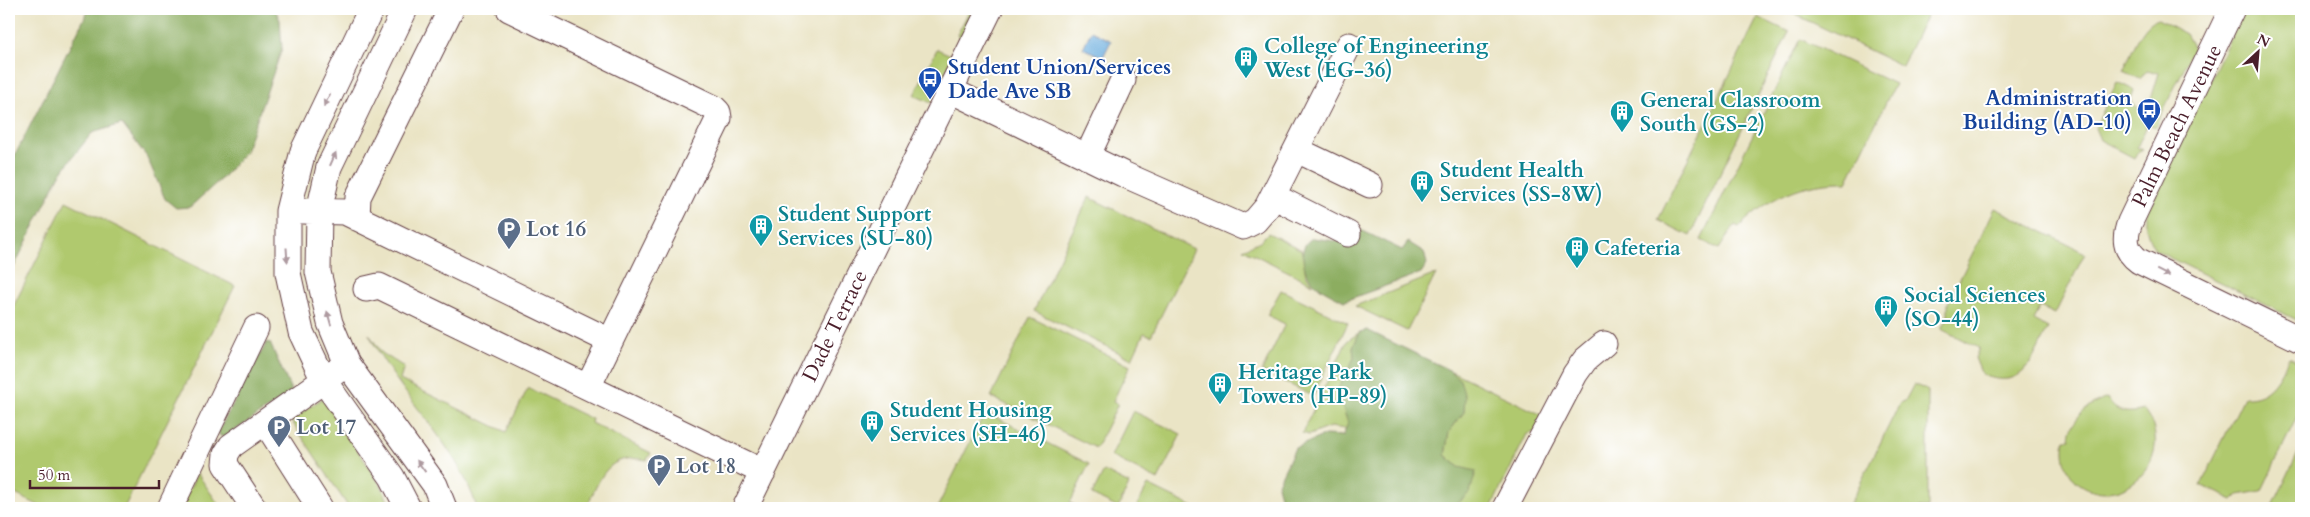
<svg xmlns="http://www.w3.org/2000/svg" width="2310" height="517" font-family="Cardo,serif">
<style>
.green{fill:#b0c96e;stroke:#7d744c}
.forest{fill:#8cad61;stroke:#6b6646}
.water{fill:#68acdd;stroke:#596684}
.lines{fill:none;stroke-linecap:round;stroke-linejoin:round}
.minor-casing{stroke:#623d42;stroke-width:27}
.minor{stroke:#fff;stroke-width:25}
.oneway{fill:#ae9aa0}
.labels{text-anchor:middle;dominant-baseline:central;stroke-width:4;stroke-linejoin:round;paint-order:stroke}
.culture-label{font-size:21px;font-weight:bold;fill:#0d838f;stroke:#fff;text-anchor:start}
.transit-label{font-size:21px;font-weight:bold;fill:#164399;stroke:#fff;text-anchor:start}
.street-label{font-size:21px;fill:#4a1f2b;stroke:#fff}
.service-label{font-size:21px;font-weight:bold;fill:#4e5e75;stroke:#fff;text-anchor:start}
</style>
<rect width="100%" height="100%" fill="#fff"/>
<filter id="ink" filterUnits="userSpaceOnUse"><feTurbulence type="fractalNoise" baseFrequency=".02" numOctaves="2"/><feDisplacementMap in="SourceGraphic" scale="10" xChannelSelector="R" yChannelSelector="G"/><feConvolveMatrix kernelMatrix="1 2 1 2 8 2 1 2 1" color-interpolation-filters="sRGB"/></filter>
<filter id="wash" filterUnits="userSpaceOnUse"><feTurbulence type="fractalNoise" baseFrequency=".0096" numOctaves="4" result="noise"/><feDisplacementMap in="SourceGraphic" scale="20" xChannelSelector="R" yChannelSelector="G"/><feGaussianBlur stdDeviation="1.12" result="paint"/><feColorMatrix in="noise" values="0 0 0 0 0 0 0 0 0 0 0 0 0 0 0 0 0 1.4 0 .05"/><feComposite in="paint" operator="in"/></filter>
<g filter="url(#wash)">
<rect width="100%" height="100%" fill="#eae4c5"/>
<!-- green -->
<path class="green" d="M970,9H977L931,103L914,95L937,49L951,55L960,37L957,35Z
M1784,9H1930L1902,66Z
M2244,9L2250,11L2252,9H2301V322L2156,251C2148,238 2145,230 2146,214Z
M1758,17L1789,32L1690,236L1658,220Z
M2158,19L2186,34L2194,48L2155,127L2148,124L2137,147L2143,150L2137,153L2134,158L2100,140L2095,128L2117,82L2134,90L2131,99L2133,104L2140,109L2152,96L2159,73L2147,70L2140,79L2123,71C2130,57 2142,22 2158,19Z
M1800,39L1895,84L1847,182C1804,181 1768,197 1739,227L1735,225L1719,249L1701,240Z
M1089,197L1194,249L1151,336L1144,333L1132,359L1034,311Z
M66,201L235,286L124,508H44L9,491V315Z
M1995,208L2085,253L2055,314L2040,307L2033,320L2048,328C2032,360 2025,391 1982,375L1975,358L1979,348L1941,329L1948,315V303Z
M1268,233L1302,250L1306,275L1313,284L1243,249L1260,241Z
M1436,274L1407,331L1355,306Z
M1281,290L1348,323L1313,396L1262,371L1285,324L1267,315Z
M1030,317L1130,366L1113,401L1118,404L1096,448L991,397Z
M1360,332L1353,347L1355,358L1338,391L1348,423L1346,429L1330,427L1309,435L1302,433L1347,341Z
M369,334L382,353L404,367L400,380L506,432L528,388L592,419L591,423L651,453L647,460C606,452 601,478 586,508H477C457,442 398,396 369,334Z
M2289,357L2301,363V408L2263,488L2261,491L2238,495L2233,500L2201,485L2244,397C2270,398 2279,377 2289,357Z
M1449,370L1544,416L1536,432L1527,434L1491,508H1453L1470,492L1459,467L1445,455L1449,432L1464,412L1460,380Z
M1914,384L1928,391V508H1848L1900,403L1905,401Z
M323,398L382,487L391,508H349L291,420Z
M2107,398C2116,414 2128,414 2144,410C2181,457 2119,517 2076,481C2065,469 2062,455 2065,439H2070C2071,417 2089,405 2107,398Z
M1133,411L1181,434L1158,480L1111,456Z
M985,412L1089,464L1070,503L1081,508H937Z
M2301,447V508H2272Z
M1104,471L1129,484L1118,508L1092,495Z
M197,473L221,508H181Z
M1148,485L1195,508H1136Z"/>
<!-- forest -->
<path class="forest" d="M89,9H275L280,20L282,49L245,152L223,177L190,207L176,208L165,199L147,157L122,124L92,133L72,158L59,176L9,277V167Z
M1361,230L1402,250L1408,242L1424,252L1427,264L1421,273L1344,301C1324,290 1305,284 1303,258C1302,249 1304,244 1312,238L1344,242Z
M1367,330L1449,370L1460,380L1465,397L1464,412L1449,432L1445,455L1459,467L1476,471L1470,492L1453,508H1283L1277,485L1295,448L1325,435L1343,436L1348,423L1337,391L1354,358L1353,347L1360,332Z
M267,342L270,343L292,392L225,437L220,436L218,432Z"/>
<!-- water -->
<path class="water" d="M1091,31L1111,41L1103,57L1083,48Z"/>
</g>
<g filter="url(#ink)">
<g class="lines">
<!-- minor casing -->
<g class="minor-casing">
<path id="minor" d="M371,9L303,151L288,211V273L301,332L324,381L392,477L408,508
M405,9L329,167L319,211L318,272L330,323L347,364L435,485L444,508
M509,9L714,108L718,112L719,118L588,387
M2232,9L2130,222C2124,238 2124,250 2139,261L2301,340
M950,90L1123,174L1243,227L1255,221L1267,207L1349,45
M1297,150L1370,185
M1087,157L1123,80
M1273,196L1348,234
M303,211L345,212L610,341
M357,218L358,197L451,9
M366,289L379,286L763,472
M266,423L320,508
M170,508L256,328
M254,508L225,464L226,454L231,446L337,371
M745,508L990,9
M1505,508L1575,374L1585,360L1604,344"/>
</g>
<!-- minor -->
<use href="#minor" class="minor"/>
</g>
<!-- one-way arrows -->
<defs><path id="oneway-solid" d="M-6-.8H1V-3.2L6.5 0L1 3.2V.8H-6Z" transform="scale(1.25)"/></defs>
<g class="oneway">
<use href="#oneway-solid" transform="translate(327 100) rotate(116)"/>
<use href="#oneway-solid" transform="translate(333 159) rotate(-66)"/>
<use href="#oneway-solid" transform="translate(287 255) rotate(86)"/>
<use href="#oneway-solid" transform="translate(2163 273) rotate(26)"/>
<use href="#oneway-solid" transform="translate(329 318) rotate(-106)"/>
<use href="#oneway-solid" transform="translate(421 466) rotate(-126)"/>
</g>
</g>
<!-- icons -->
<defs>
<g id="building-pin" transform="scale(1.25)"><path d="M0 17L-7.5 6A9.5 9.5 0 1 1 7.5 6Z" fill="#0f9aa8" stroke="#fff"/><path d="M-4-6H4V6H1V3H-1V6H-4ZM-2.5-4.3h1.7v1.8h-1.7ZM.8-4.3h1.7v1.8H.8ZM-2.5-1h1.7V.8h-1.7ZM.8-1h1.7V.8H.8Z" fill="#fff"/></g>
<g id="bus-pin" transform="scale(1.25)"><path d="M0 17L-7.5 6A9.5 9.5 0 1 1 7.5 6Z" fill="#1a4fb4" stroke="#fff"/><path d="M-5-6H5V4H4V6H2V4H-2V6H-4V4H-5ZM-3.5-4V0h7V-4ZM-3.5 1.2v1.5H-2V1.2ZM2 1.2v1.5H3.5V1.2Z" fill="#fff"/></g>
<g id="parking-pin" transform="scale(1.25)"><path d="M0 17L-7.5 6A9.5 9.5 0 1 1 7.5 6Z" fill="#5c6f8a" stroke="#fff"/><path d="M-3.5-5.5H1a3.5 3.5 0 0 1 0 7H-1V5.5H-3.5ZM-1-3.4V-.6H.8a1.4 1.4 0 0 0 0-2.8Z" fill="#fff"/></g>
</defs>
<g fill-rule="evenodd">
<use href="#building-pin" x="1246" y="58"/>
<use href="#bus-pin" x="930" y="79"/>
<use href="#bus-pin" x="2149" y="110"/>
<use href="#building-pin" x="1622" y="112"/>
<use href="#building-pin" x="1422" y="182"/>
<use href="#building-pin" x="761" y="226"/>
<use href="#parking-pin" x="509" y="229"/>
<use href="#building-pin" x="1577" y="248"/>
<use href="#building-pin" x="1886" y="307"/>
<use href="#building-pin" x="1220" y="384"/>
<use href="#building-pin" x="872" y="422"/>
<use href="#parking-pin" x="279" y="427"/>
<use href="#parking-pin" x="659" y="466"/>
</g>
<g class="labels">
<!-- culture labels -->
<g class="culture-label">
<text x="1264" y="46">College of Engineering<tspan x="1264" dy="24">West (EG-36)</tspan></text>
<text x="1640" y="100">General Classroom<tspan x="1640" dy="24">South (GS-2)</tspan></text>
<text x="1440" y="170">Student Health<tspan x="1440" dy="24">Services (SS-8W)</tspan></text>
<text x="778" y="214">Student Support<tspan x="778" dy="24">Services (SU-80)</tspan></text>
<text x="1594" y="248">Cafeteria</text>
<text x="1904" y="295">Social Sciences<tspan x="1904" dy="24">(SO-44)</tspan></text>
<text x="1238" y="372">Heritage Park<tspan x="1238" dy="24">Towers (HP-89)</tspan></text>
<text x="890" y="410">Student Housing<tspan x="890" dy="24">Services (SH-46)</tspan></text>
</g>
<!-- transit labels -->
<g class="transit-label">
<text x="948" y="67">Student Union/Services<tspan x="948" dy="24">Dade Ave SB</tspan></text>
<text x="2132" y="98" text-anchor="end">Administration<tspan x="2132" dy="24">Building (AD-10)</tspan></text>
</g>
<!-- street labels -->
<g class="street-label">
<text transform="translate(2177 126) rotate(-64)">Palm Beach Avenue</text>
<text transform="translate(835 326) rotate(-64)">Dade Terrace</text>
</g>
<!-- service labels -->
<g class="service-label">
<text x="526" y="229">Lot 16</text>
<text x="296" y="427">Lot 17</text>
<text x="676" y="466">Lot 18</text>
</g>
</g>
<!-- margin -->
<rect width="2310" height="517" fill="none" stroke="#fff" stroke-width="30"/>
<!-- north arrow -->
<g transform="translate(2258 52) rotate(26)" stroke="#ffffff" stroke-width="4" paint-order="stroke">
<path d="M0-4L9 19L0 12L-9 19Z" fill="#4a1f2b"/>
<text y="-8" font-size="14" font-weight="bold" text-anchor="middle" fill="#4a1f2b">N</text>
</g>
<!-- scale -->
<path d="M30 480v8h129v-8" fill="none" stroke="#4a1f2b" stroke-width="2.5"/>
<text x="38" y="480" font-size="15" fill="#4a1f2b" stroke="#ffffff" stroke-width="4" paint-order="stroke">50 m</text>
</svg>
